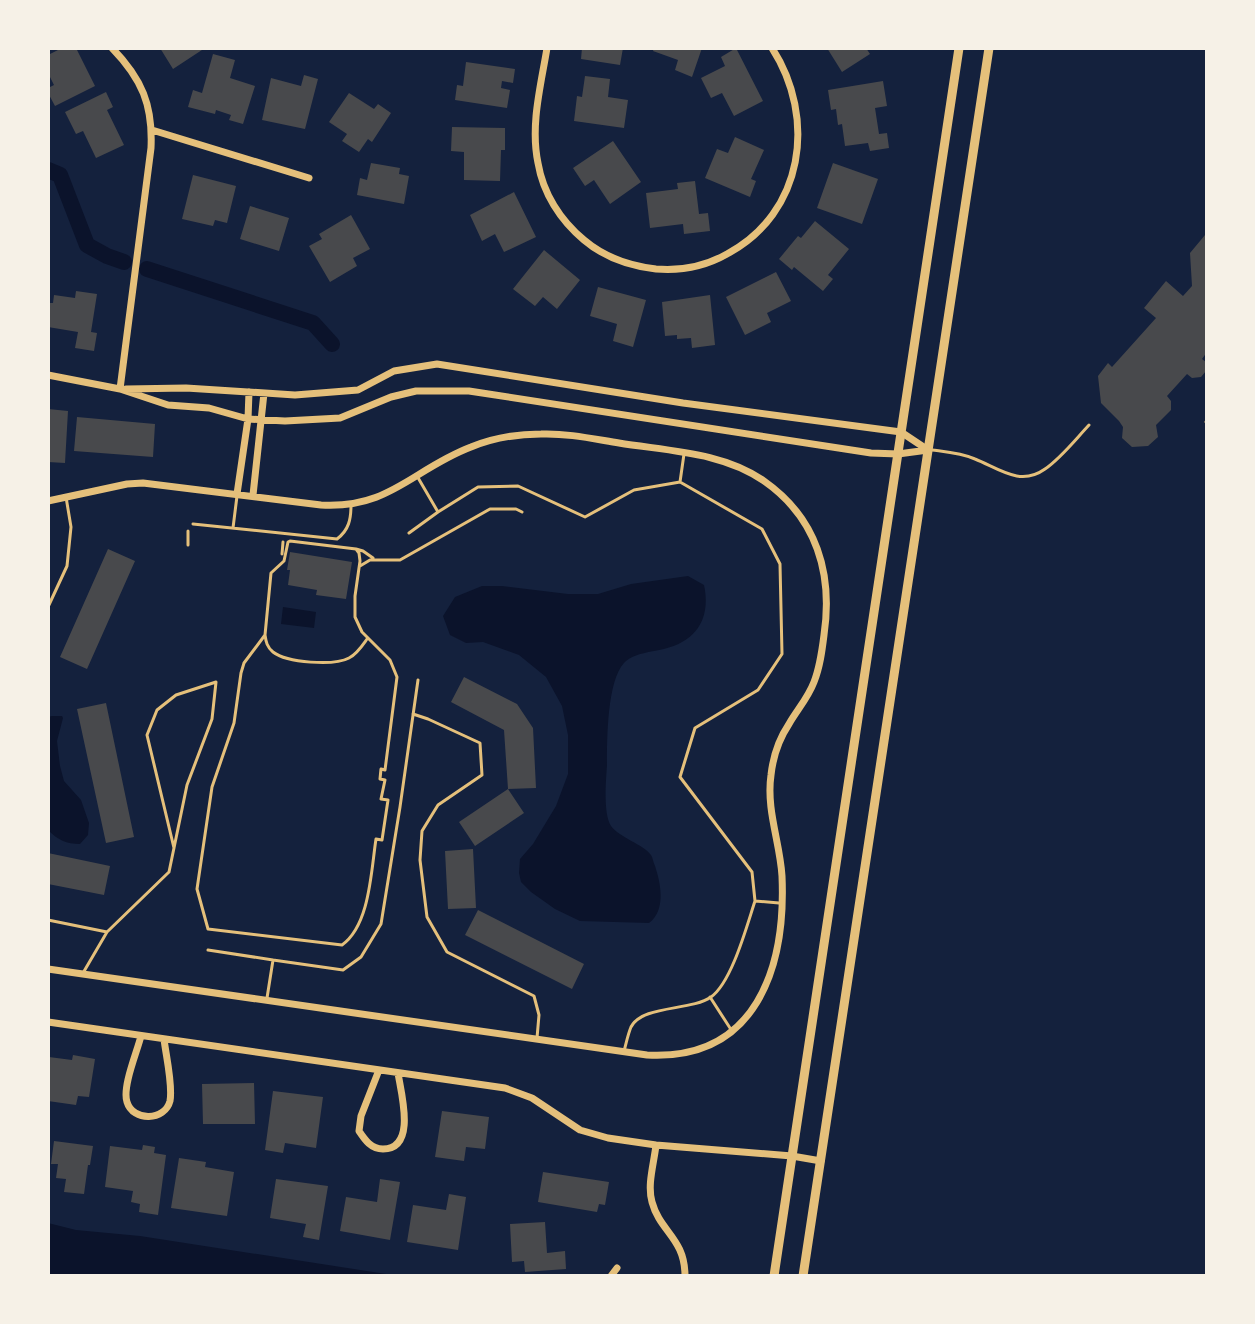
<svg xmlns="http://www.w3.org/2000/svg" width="1255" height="1324" font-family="Lora,serif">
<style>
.water{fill:#0b132b}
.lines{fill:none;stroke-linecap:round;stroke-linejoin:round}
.canal{stroke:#0b132b;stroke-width:16}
.building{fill:#48494c}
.path{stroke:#e5c07b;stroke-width:3}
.service{stroke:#e5c07b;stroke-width:3}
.minor{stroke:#e5c07b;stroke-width:7}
.tertiary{stroke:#e5c07b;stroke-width:9}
</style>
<rect width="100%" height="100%" fill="#14213d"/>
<!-- water -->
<path class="water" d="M688,576L704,585C711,618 697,641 664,649C652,652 633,653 624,663C607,681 607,740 607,765C606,780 603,814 611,826C620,838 643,844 651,855C653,858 653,862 655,866C661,884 666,910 649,923L580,921L555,909L531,892L521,882L519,873L520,859L533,844L556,806L568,774V735L562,706L546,677L519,655L483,642L466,643L450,635L443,616L455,597L482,586H502L568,594H598L631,584Z
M283,607L316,612L314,628L281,624Z
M52,716H62L63,718L57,741L60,766L64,781L81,800L89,823L88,835L80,844C66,844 58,840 48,830V717Z
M48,1223L76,1230L140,1236L399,1276H48Z"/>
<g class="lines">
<!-- canal -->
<path class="canal" d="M48,170L60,175L87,245L107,256L124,262
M147,269L313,323L332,344"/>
</g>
<!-- building -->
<path class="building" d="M62,48H76L95,86L55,106L48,93V88L54,85L48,73V55Z
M160,48H205L173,69Z
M582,48H623L620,65L581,59Z
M654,48H702L692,77L675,70L678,60L653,51Z
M736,48L763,101L734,116L722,93L711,98L701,78L725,66L721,57Z
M827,48H866L870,54L842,72Z
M213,54L235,60L230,78L255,86L243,124L229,120L231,115L216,110L215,114L188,107L193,90L202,93Z
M466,62L515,69L513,83L502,81L501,88L510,90L507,108L455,100L457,85L463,86Z
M304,75L318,79L305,129L262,120L271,78L301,86Z
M585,76L610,79L608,97L628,100L624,128L574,121L577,96L582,97Z
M883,81L887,106L875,108L879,134L887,133L889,148L870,151L868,143L845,146L842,124L838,125L836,109L831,110L828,90Z
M106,92L113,107L107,110L124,145L96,158L83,131L76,134L65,112Z
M349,93L374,109L378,104L391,113L372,142L368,139L359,152L342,141L347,134L329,122Z
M452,127L505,128V150H501L500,181L464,180V152L451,151Z
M735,137L764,150L751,179L756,181L750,197L705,178L717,149L728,153Z
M613,141L641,182L610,204L594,180L585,186L573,168Z
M371,163L400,168L399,174L409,176L404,204L357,195L360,178L367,180Z
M833,163L878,179L862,224L817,208Z
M193,175L236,186L227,223L215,220L213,226L182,219Z
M695,181L699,214L708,213L710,231L684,234L683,224L650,228L646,193L678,189L677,183Z
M514,192L536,237L504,252L495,234L482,241L470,215Z
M250,206L289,218L279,251L240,239Z
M351,215L370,249L353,258L357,266L330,282L309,246L322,239L319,234Z
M815,221L849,249L828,275L833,279L823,291L794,267L792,270L779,259L798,236L801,238Z
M1205,235L1207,237V352L1202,359L1206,362V371L1201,377L1192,378L1187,374L1167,396L1171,401V410L1156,425L1158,437L1148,446L1132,447L1122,438L1123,427L1119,421L1101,403L1098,376L1108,363L1112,367L1156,318L1144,308L1166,281L1183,296L1192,286L1190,253Z
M544,250L580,280L557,309L543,297L535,306L513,289Z
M776,272L791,301L767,313L771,322L745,335L726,297Z
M598,287L646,300L633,347L613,341L617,324L590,316Z
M76,291L97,294L91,332L97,333L94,351L75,348L78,332L48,327V303H53L54,295L75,298Z
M710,295L715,345L692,348L691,338L677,339V335L665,336L662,302Z
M48,409L68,411L65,463L48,462Z
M77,417L155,424L153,457L74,451Z
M108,549L135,561L87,669L60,657Z
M290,552L352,562L346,599L316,595L317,590L288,585L290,570H287Z
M464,677L517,704L533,728L536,788L508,789L504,730L451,702Z
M106,703L134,837L106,843L77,709Z
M508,789L524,813L475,846L459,822Z
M473,849L476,908L448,909L445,851Z
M48,853L110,866L104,895L48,884Z
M478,910L584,964L572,989L465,935Z
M73,1055L95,1059L89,1097L78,1096L76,1105L48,1101L49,1057L72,1060Z
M254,1083L255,1124H203L202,1084Z
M273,1091L323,1097L316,1148L285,1143L283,1153L265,1150Z
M442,1111L489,1117L485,1149L466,1147L464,1161L435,1157Z
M54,1141L93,1146L90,1165H88L84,1194L64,1192L66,1179L56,1178L58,1164H51Z
M143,1145L155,1147L154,1153L166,1155L158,1215L139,1212L140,1204L131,1202L133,1191L105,1187L110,1146L142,1150Z
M179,1158L206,1162L205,1167L234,1172L227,1216L171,1208Z
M543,1172L609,1182L605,1205L599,1204L597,1212L538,1202Z
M276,1179L328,1186L319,1240L303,1237L306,1224L270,1218Z
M380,1179L400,1182L390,1240L340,1231L346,1197L377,1202Z
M449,1194L466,1197L458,1250L407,1242L413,1205L446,1210Z
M545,1222L547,1253L565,1251L566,1269L525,1272L524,1261L512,1262L510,1224Z"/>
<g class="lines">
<!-- path -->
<path class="path" d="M290,541L356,549L359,553L360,561L355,596V617L362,632L390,660L397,677L385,770L381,769L380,779L385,780L381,799L388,800L382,840L376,839C371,871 370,925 342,945L208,929L197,889L212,787L234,723L241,673L244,663L265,635L271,573L284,561L288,542Z
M188,545V531
M356,549L363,551L373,558
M282,554L283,542
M360,566L370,560H400L490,509H516L522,512
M265,635C266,642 267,647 273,652C287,663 334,666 349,658C357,654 362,646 367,639"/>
<!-- service -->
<path class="service" d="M1207,420L1206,422L1207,423
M932,450C947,452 961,453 975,459C998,468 1020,487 1045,469C1061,458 1075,440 1089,425
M680,482L762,529L780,564L782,654L758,690L695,728L680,777L752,872L755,901L779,903
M438,512L478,487L518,486L585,517L634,490L680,482L684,454
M193,524L337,539C349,530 351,519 351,505
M233,528L237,496
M409,533L438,512L417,476
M48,607L67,566L71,527L66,497
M413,714L428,719L480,743L482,775L438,805L422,831L420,860L427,917L447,952L534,996L539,1015L537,1038
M48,920L107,932L83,973
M107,932L169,872L187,785L212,719L216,682L176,695L157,710L147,735L174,848
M208,950L273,960L267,998
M273,960L343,970L361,957L381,924L400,807L418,680
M710,997L730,1028
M624,1051C626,1044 628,1034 631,1027C642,1005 691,1011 711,997C732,982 747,925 755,901"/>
<!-- minor -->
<path class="minor" d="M112,48C142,79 153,105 151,148L120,389
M547,48C541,85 530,125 538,163C543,193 560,220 584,240C604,257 630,266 656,269C681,271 706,266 727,254C804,213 817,118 772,48
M152,130L309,178
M48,375L120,389L168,405L209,408L248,419L285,421L340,418L391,397L416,391H469L871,453L898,454L928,450
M126,389L186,388L295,395L358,390L394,371L437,364L683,403L901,432L928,450
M237,494L248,419L249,392
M253,495L264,393
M48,501L127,484L143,483L321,505C390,509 413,469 471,447C493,438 517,434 541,434C567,433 594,439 619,443C668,451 723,452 764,481C817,518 833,574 824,635C822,651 820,667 814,682C808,698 797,710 789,724C779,739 773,757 771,775C766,810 780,842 782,876C786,968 756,1061 647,1055L48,969
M48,1022L505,1088L532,1098L580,1130L608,1138L656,1145L792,1156L821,1161
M141,1036C137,1052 122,1087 127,1102C133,1122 165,1121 170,1101C173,1085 166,1056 164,1039
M379,1070L361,1116L359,1131C365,1140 371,1149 383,1149C417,1149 401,1093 398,1073
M656,1145C654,1163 647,1185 652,1202C660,1232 685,1238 685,1276
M611,1276L617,1268"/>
<!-- tertiary -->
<path class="tertiary" d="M774,1276L959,48
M803,1276L989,48"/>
</g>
<!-- border -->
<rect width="1255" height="1324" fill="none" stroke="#f6f1e7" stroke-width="100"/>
</svg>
